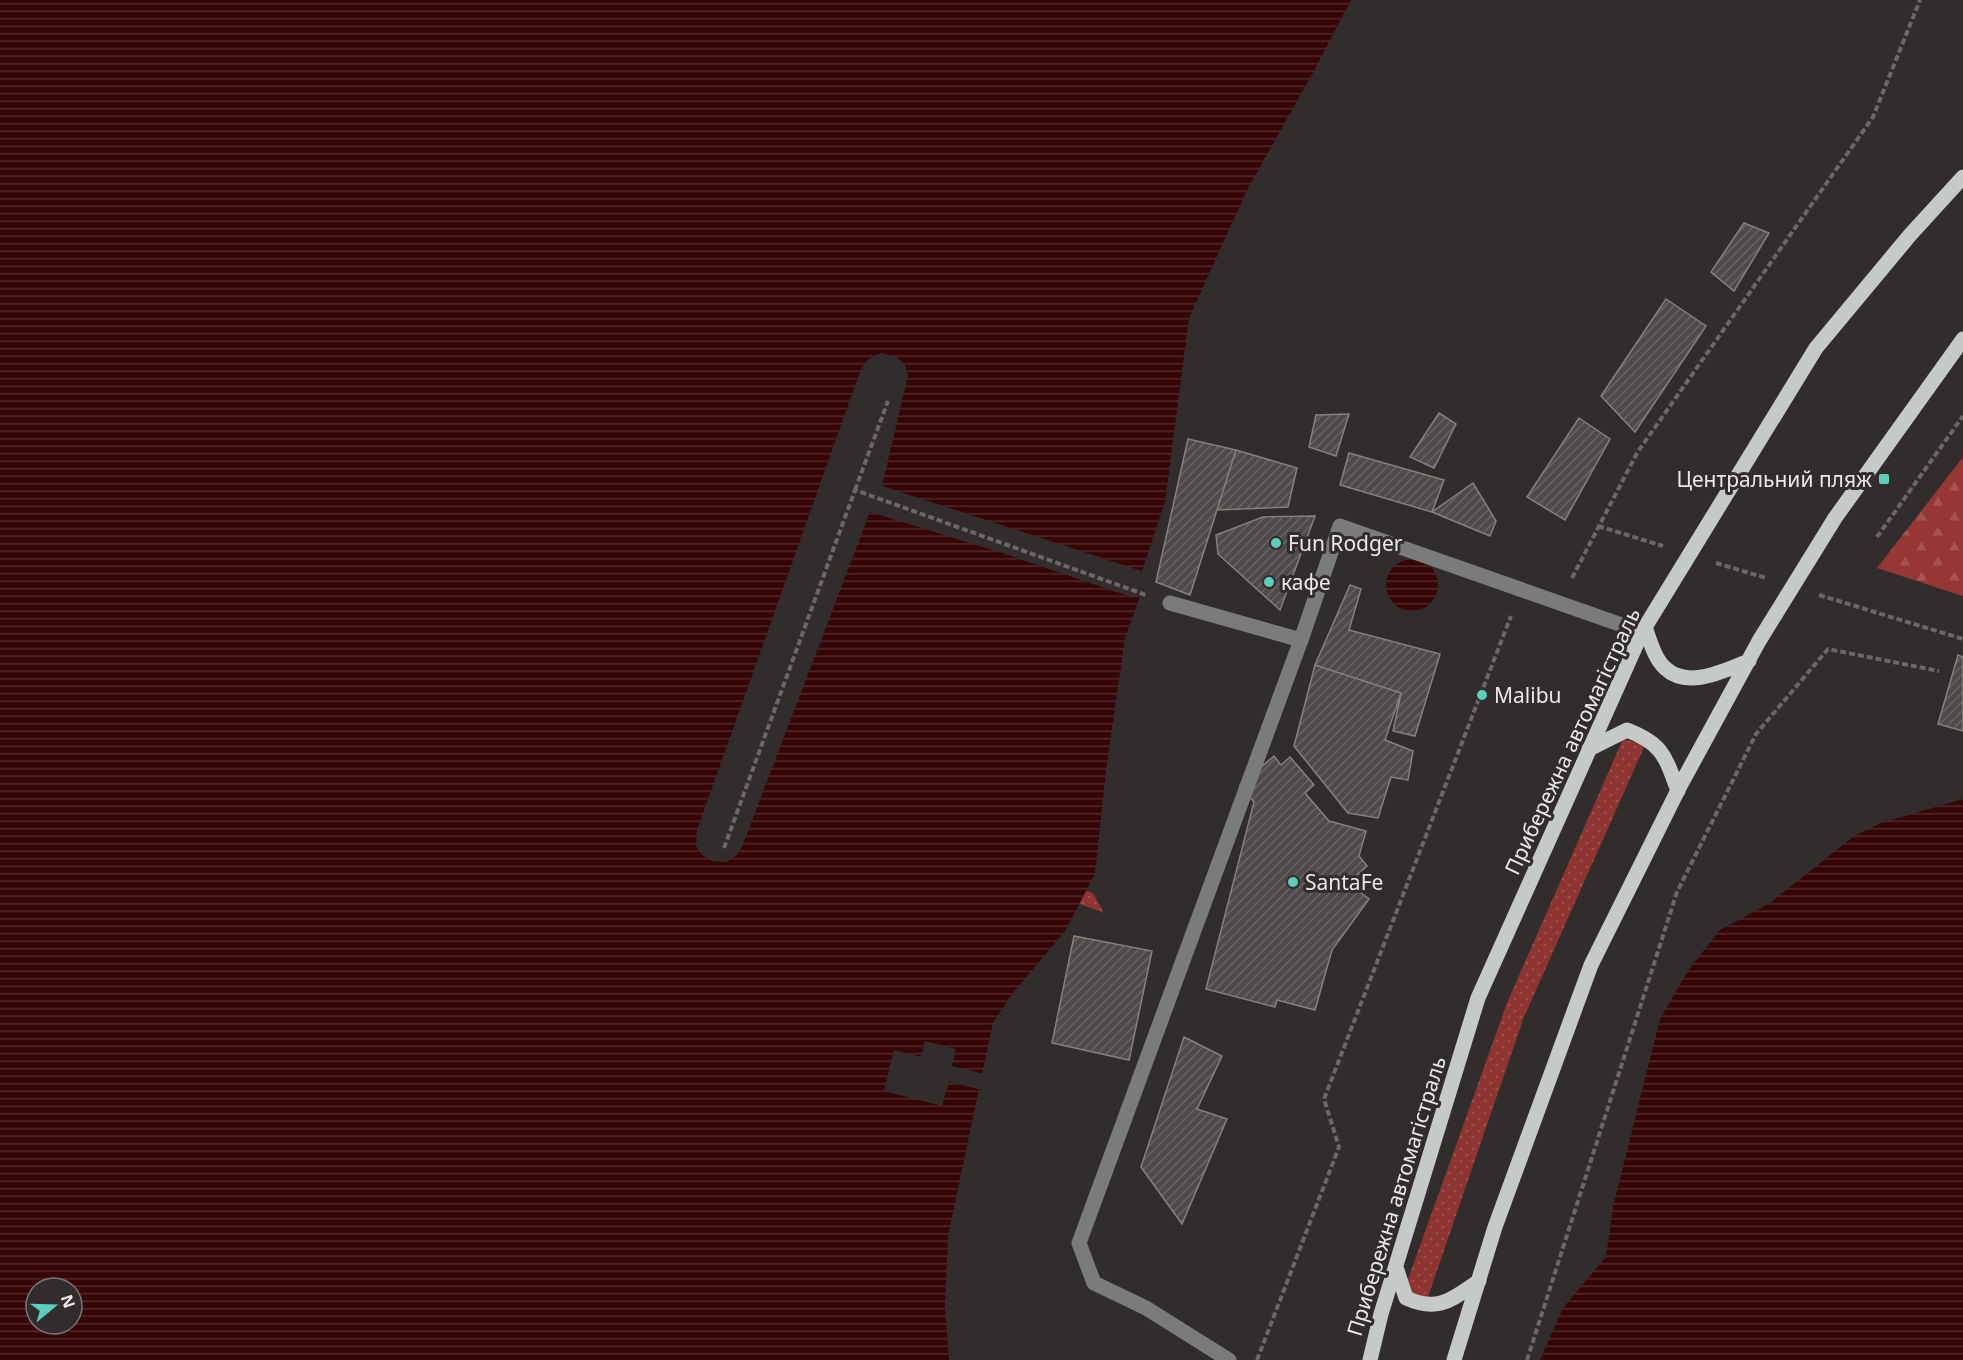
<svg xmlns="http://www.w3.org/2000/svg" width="1963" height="1360" font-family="'Noto Sans',sans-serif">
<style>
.green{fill:url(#green-dots)}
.forest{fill:url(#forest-firs)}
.water{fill:url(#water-rules);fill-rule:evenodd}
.pier{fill:#322d2d}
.building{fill:url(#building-hatch);stroke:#86807f;stroke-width:1.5}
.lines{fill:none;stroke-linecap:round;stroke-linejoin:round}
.path{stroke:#6b6767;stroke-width:4;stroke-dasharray:6 3;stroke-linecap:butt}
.minor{stroke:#7a7c7c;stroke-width:15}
.major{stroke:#c5cac9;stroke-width:15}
.poi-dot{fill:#5bcebc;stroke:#322d2d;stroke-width:2}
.labels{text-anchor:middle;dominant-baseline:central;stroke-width:6;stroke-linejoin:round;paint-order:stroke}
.poi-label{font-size:21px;fill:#ebe8e8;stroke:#322d2d;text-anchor:start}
.street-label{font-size:21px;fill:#ebe8e8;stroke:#322d2d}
</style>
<defs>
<pattern id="green-dots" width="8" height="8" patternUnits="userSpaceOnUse" patternTransform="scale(1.5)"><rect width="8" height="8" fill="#8e3431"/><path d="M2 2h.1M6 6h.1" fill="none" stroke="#9e514f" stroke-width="1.8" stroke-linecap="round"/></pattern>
<pattern id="forest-firs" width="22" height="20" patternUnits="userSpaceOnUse" patternTransform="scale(1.5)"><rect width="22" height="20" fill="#963734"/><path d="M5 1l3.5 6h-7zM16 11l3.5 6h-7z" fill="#a55451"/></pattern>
<pattern id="water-rules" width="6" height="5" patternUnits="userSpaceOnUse" patternTransform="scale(1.5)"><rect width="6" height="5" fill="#360506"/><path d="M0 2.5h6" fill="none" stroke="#53292a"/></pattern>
<pattern id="building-hatch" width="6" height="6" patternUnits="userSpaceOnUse" patternTransform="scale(1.5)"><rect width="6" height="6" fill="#4f4a49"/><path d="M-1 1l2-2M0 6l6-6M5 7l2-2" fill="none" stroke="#686463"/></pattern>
</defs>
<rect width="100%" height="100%" fill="#322d2d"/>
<!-- green -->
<path class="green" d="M1623,739L1645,745L1524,1017L1428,1297H1413L1406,1285L1507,1003Z
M1048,876L1093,893L1104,913L1040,889Z"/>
<!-- forest -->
<path class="forest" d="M1963,457V596L1877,568Z"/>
<!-- water -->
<path class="water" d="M0,0H1351L1314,71L1247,190L1189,318L1165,502L1142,571L1128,596L1140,597L1125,638L1106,771L1095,874L1065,931L1012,994L993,1023L948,1236L945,1306L949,1360H0ZM36,1288H72V1324H36Z
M1386 585a26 26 0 1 1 52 0a26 26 0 1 1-52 0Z
M1963,799V1360H1540L1563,1308L1606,1257L1613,1207L1660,1019L1689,969L1720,930L1770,903L1854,836L1881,823Z"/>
<!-- pier -->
<path class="pier" d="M881,353L897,357L905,365L908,375L882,486L1142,571L1128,596L999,552L870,512L742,847L736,856L727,862L711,861L702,855L696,846L697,830L861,369L867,360Z
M925,1041L956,1049L952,1066L985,1074L982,1090L949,1082L942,1106L884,1091L894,1050L921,1057Z"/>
<!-- building -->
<path class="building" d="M1744,223L1769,233L1734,291L1711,272Z
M1666,299L1706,326L1635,432L1601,396Z
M1439,413L1456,424L1434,468L1410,457Z
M1349,414L1336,456L1309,447L1316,415Z
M1579,418L1610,439L1565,520L1527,497Z
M1188,439L1236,450L1190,595L1156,582Z
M1236,450L1297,468L1288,507L1217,510Z
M1349,453L1444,480L1432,512L1340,485Z
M1473,483L1496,521L1490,536L1432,512Z
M1315,516L1280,610L1218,554L1216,535L1263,517Z
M1350,585L1361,589L1349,630L1440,654L1415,736L1393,731L1401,693L1315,665Z
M1958,655L1963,657V731L1938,724Z
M1315,665L1401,693L1385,740L1413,751L1408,780L1391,777L1378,818L1348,813L1294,746Z
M1274,756L1281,765L1290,757L1314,785L1305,793L1329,821L1366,831L1359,856L1367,866L1353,879L1351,886L1369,899L1332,950L1315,1010L1277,1000L1275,1007L1206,989L1254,802L1240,785Z
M1074,936L1152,951L1129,1060L1052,1043Z
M1184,1037L1222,1056L1197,1109L1227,1119L1182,1224L1141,1167Z"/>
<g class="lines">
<!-- path -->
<path class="path" d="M855,490L888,401
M1598,526L1663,546
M1877,537L1963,416
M1716,563L1766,578
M1572,578L1637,453L1873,117L1920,0
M1819,595L1963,639
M724,848L855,490L1146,595
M1257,1360L1339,1147L1324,1099L1511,616
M1527,1360L1677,892L1756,734L1828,649L1939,671"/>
<!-- minor -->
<path class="minor" d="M1170,603L1301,640
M1229,1360L1146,1308L1094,1283L1079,1243L1301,640L1340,526L1642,632"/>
<!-- major -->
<path class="major" d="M1645,627C1650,640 1654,658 1665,668C1688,690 1725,670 1749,661
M1589,749L1627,730C1663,744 1665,756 1678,791
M1396,1267L1406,1298C1439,1313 1452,1299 1479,1281
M1370,1360L1381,1314L1478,998L1642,632L1816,348L1910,235L1963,177
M1454,1360L1495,1227L1591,965L1680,786L1759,641L1835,518L1963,339"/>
</g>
<!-- markers -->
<g class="poi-dot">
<rect x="1878" y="473" width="12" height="12" rx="3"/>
<circle cx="1276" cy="543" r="6"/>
<circle cx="1269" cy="582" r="6"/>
<circle cx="1482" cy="695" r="6"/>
<circle cx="1293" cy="882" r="6"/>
</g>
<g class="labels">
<!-- poi labels -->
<g class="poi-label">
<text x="1872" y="479" text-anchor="end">Центральний пляж</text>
<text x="1288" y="543">Fun Rodger</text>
<text x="1281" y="582">кафе</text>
<text x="1494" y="695">Malibu</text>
<text x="1305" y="882">SantaFe</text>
</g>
<!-- street labels -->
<g class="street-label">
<text transform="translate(1572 741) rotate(-65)">Прибережна автомагістраль</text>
<text transform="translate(1396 1196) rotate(-73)">Прибережна автомагістраль</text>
</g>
</g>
<!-- north arrow -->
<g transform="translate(54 1306) rotate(71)"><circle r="28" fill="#322d2d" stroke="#7c7878" stroke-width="1.5"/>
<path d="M0-4.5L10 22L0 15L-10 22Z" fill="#5bcebc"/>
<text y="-9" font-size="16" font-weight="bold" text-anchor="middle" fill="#ebe8e8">N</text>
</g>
</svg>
